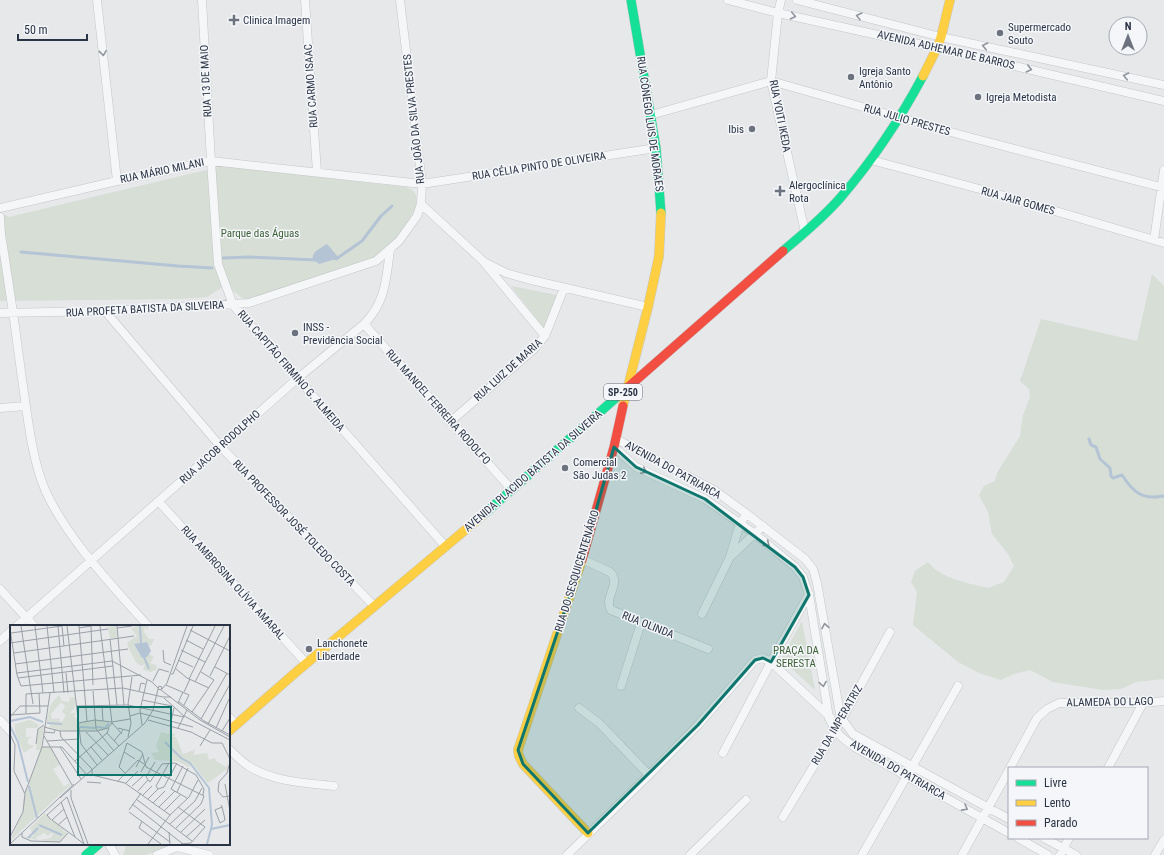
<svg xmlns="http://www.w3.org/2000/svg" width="1164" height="855" font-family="'Roboto Condensed',sans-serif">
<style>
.green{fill:#d6ded6}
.water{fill:#b4c4d5}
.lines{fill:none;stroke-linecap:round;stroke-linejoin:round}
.stream{stroke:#b4c4d5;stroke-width:3}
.street-casing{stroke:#c4c6c8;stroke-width:9}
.fast-casing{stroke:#c4c6c8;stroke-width:10}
.slow-casing{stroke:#c4c6c8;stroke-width:10}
.jam-casing{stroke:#c4c6c8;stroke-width:10}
.street{stroke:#f5f6f7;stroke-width:8}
.fast{stroke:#16e098;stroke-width:9}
.slow{stroke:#ffcf43;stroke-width:9}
.jam{stroke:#f24e42;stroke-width:9}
.oneway{stroke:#90959e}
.marked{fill:#0f766e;fill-opacity:0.2;stroke:#0f766e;stroke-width:3;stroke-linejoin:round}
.poi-dot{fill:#6c737f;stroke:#f4f6f9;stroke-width:1.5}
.labels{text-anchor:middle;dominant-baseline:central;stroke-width:3;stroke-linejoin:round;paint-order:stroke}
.shield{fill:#f4f6f9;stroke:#676e7b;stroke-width:1}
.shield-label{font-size:10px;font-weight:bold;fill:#2b3445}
.poi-label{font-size:11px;fill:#2b3445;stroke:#f4f6f9;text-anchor:start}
.street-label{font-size:11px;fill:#2b3445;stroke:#f4f6f9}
.park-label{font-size:11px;fill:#3f6138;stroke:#f4f6f9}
.inset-river{fill:none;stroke:#b4c4d5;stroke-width:2}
.inset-road{fill:none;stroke:#9ba0a8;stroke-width:1}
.view{fill:#0f766e;fill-opacity:0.15;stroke:#0f766e;stroke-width:2}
.inset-edge{fill:none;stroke:#2b3445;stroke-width:2}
</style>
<rect width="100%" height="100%" fill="#e6e8ea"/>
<!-- green -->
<path class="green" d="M223,166L405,187C415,189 418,196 416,205C414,216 385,256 375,261C367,266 350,269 340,272C309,282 278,292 247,302L226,285L207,297L179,299L0,301V212L9,217Z
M1152,274L1164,286V679L1136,682L1121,689L1103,690L1053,682L1030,670L1014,674L1001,680L979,673L958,662L913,625L917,592L911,582L915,571L928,562C941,579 968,583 988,588L1004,582L1014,566L1008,554L992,534L988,512L979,495L984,486L995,481L997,473L1020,436L1023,415L1030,397L1029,389L1020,381L1041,319L1137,341Z
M511,286L557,295L545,330Z
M802,621L815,690L781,659Z
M125,844H169V848L145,855H123L125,850Z"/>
<!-- water -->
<path class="water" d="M327,244L339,258L319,264L313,259C311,252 321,248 327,244Z"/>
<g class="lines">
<!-- stream -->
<path class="stream" d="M21,252L178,266L212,268
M223,258L250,257L317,260
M336,259L362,241L381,216L392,206
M1089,439L1091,445L1096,447L1100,459L1110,468L1111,476L1113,478L1122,475C1130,487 1138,498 1155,497C1158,497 1161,496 1164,496"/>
<!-- street casing -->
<g class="street-casing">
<path id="street" d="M97,0L117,181
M202,0L211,161L218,264L233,305L446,547
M305,0L317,172
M400,0L422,184L421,204L482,260L545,336
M728,0L778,13L937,48L1164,101
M781,0L778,13L771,81L805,232
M797,0L941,37L1164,85
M651,115L771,81L965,136L1164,188
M871,160L987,191L1164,243
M0,208L117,181L211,161L422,184L656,148
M0,217L1,235C9,283 16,331 22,379C27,412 32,462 46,492C69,541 112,585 148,626
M1154,240L1164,170
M486,263L506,273L527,279L648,307
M105,311L221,447L374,606
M0,313L105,311L249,303L376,261L399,241L417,216L421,204
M364,324L512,490
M0,408L26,406
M450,422L533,350L545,336L564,288
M616,439L714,490L747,514L805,559L813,569L817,583L840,714L842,719L853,734L1009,819
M614,447L636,467L705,499L755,534L795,567L803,577L809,595L829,718C836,734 842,738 856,748L1009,833
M159,502L307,664
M730,557L763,526
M582,559L610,572C622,583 603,598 611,610L708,649
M0,589L34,626
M702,614L730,557L740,523L747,514
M17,626L298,378L364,324C386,302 386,279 390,250
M0,641L11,631
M621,686L641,623
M579,708L599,723L649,775
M229,717L236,725
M0,720L11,732
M229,749C236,756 242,762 250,767C275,782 307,783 334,786
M723,753L771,662L809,594
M1010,768L1037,718L1047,709L1059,703H1143L1164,701
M1108,768L1143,703
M783,817L842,719L890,632
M1018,838L1048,855
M1044,838L1076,855
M109,844L115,855
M177,847L209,855
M157,855L177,847
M567,855L649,775L698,725L755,660L763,658L771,662L830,717
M690,855L746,800
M862,855L958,686
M962,855L1009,770
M1060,855L1069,838
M1155,855L1164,840"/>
</g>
<!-- fast casing -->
<g class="fast-casing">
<path id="fast" d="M631,0L656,148L661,213
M783,251C803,234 824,217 841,197C873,160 900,119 923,76
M483,515L618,396
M86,855L99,844"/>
</g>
<!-- slow casing -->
<g class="slow-casing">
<path id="slow" d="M923,76L937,48L941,37L950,0
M623,406L648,307L659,256L661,213
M582,560L518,750L519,756L523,764L588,833
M229,731L295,673L483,515"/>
</g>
<!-- jam casing -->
<g class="jam-casing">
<path id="jam" d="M618,396L783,251
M582,560L614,447L623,406"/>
</g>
<!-- street -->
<use href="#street" class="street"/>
<!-- fast -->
<use href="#fast" class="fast"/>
<!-- slow -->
<use href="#slow" class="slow"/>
<!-- jam -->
<use href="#jam" class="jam"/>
</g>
<!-- one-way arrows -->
<defs><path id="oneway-chevron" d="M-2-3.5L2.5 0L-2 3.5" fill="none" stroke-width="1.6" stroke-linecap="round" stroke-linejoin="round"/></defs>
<g class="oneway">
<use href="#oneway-chevron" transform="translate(793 16) rotate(12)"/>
<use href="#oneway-chevron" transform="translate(859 16) rotate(-166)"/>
<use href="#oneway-chevron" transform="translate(985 46) rotate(-168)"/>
<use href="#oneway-chevron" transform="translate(103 53) rotate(84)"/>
<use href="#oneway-chevron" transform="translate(1029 69) rotate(13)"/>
<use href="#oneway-chevron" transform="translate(1126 76) rotate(-168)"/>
<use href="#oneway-chevron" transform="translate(644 471) rotate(26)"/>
<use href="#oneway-chevron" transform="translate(767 544) rotate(39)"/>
<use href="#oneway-chevron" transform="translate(825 626) rotate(-100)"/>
<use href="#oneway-chevron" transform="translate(823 684) rotate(81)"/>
<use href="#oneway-chevron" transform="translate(965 808) rotate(29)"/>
</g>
<!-- marked area -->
<path class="marked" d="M614,447L636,467L705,499L795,567L803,577L809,595L771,662L763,658L755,660L698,725L588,833L523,764L518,750L582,559Z"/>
<!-- markers -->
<g class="poi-dot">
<path d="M232 14h4v4h4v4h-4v4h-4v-4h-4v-4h4z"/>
<circle cx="1000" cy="33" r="4"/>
<circle cx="851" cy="77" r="4"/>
<circle cx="978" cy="97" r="4"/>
<circle cx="752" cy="129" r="4"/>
<path d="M778 185h4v4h4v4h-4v4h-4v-4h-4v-4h4z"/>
<circle cx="295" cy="333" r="4"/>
<circle cx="565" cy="468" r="4"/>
<circle cx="309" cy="649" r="4"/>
</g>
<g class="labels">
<!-- shield labels -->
<rect class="shield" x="604" y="384" width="38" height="16" rx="3"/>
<g class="shield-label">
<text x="623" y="392">SP-250</text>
</g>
<!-- poi labels -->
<g class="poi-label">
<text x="243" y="20">Clinica Imagem</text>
<text x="1008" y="27">Supermercado<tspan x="1008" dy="13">Souto</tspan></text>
<text x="859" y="71">Igreja Santo<tspan x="859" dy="13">Antônio</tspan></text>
<text x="986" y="97">Igreja Metodista</text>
<text x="744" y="129" text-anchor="end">Ibis</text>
<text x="789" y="185">Alergoclínica<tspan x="789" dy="13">Rota</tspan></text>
<text x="303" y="327">INSS -<tspan x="303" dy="13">Previdência Social</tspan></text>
<text x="573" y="462">Comercial<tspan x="573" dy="13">São Judas 2</tspan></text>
<text x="317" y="643">Lanchonete<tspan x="317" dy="13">Liberdade</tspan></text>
</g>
<!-- street labels -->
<g class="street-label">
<text transform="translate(946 50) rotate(13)">AVENIDA ADHEMAR DE BARROS</text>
<text transform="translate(206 81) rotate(-93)">RUA 13 DE MAIO</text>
<text transform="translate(311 86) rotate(-94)">RUA CARMO ISAAC</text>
<text transform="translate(780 116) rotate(79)">RUA YOITI IKEDA</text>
<text transform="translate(414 119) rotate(-96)">RUA JOÃO DA SILVA PRESTES</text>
<text transform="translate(907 120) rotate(16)">RUA JULIO PRESTES</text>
<text transform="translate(650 124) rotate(82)">RUA CÔNEGO LUIS DE MORAES</text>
<text transform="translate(539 166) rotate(-9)">RUA CÉLIA PINTO DE OLIVEIRA</text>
<text transform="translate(162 171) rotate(-12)">RUA MÁRIO MILANI</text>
<text transform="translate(1018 201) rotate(16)">RUA JAIR GOMES</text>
<text transform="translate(145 309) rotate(-3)">RUA PROFETA BATISTA DA SILVEIRA</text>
<text transform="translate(508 370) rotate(-42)">RUA LUIZ DE MARIA</text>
<text transform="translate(291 371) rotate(49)">RUA CAPITÃO FIRMINO G. ALMEIDA</text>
<text transform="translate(438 407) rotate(48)">RUA MANOEL FERREIRA RODOLFO</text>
<text transform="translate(220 447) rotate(-42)">RUA JACOB RODOLPHO</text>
<text transform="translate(673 470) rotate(29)">AVENIDA DO PATRIARCA</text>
<text transform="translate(533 471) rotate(-41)">AVENIDA PLACIDO BATISTA DA SILVEIRA</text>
<text transform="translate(294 523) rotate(46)">RUA PROFESSOR JOSÉ TOLEDO COSTA</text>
<text transform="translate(577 571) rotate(-73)">RUA DO SESQUICENTENÁRIO</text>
<text transform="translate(233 583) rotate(48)">RUA AMBROSINA OLÍVIA AMARAL</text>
<text transform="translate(648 625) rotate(22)">RUA OLINDA</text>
<text transform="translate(1110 702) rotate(-1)">ALAMEDA DO LAGO</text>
<text transform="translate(837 725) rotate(-60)">RUA DA IMPERATRIZ</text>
<text transform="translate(898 770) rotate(30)">AVENIDA DO PATRIARCA</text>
</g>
<!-- park labels -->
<g class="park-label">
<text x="260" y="233">Parque das Águas</text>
<text x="796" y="650">PRAÇA DA<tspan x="796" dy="13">SERESTA</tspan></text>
</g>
</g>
<!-- overview -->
<g transform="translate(10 625)">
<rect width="220" height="220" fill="#e6e8ea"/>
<path d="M106,1L107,13H100L98,2ZM128,1H138V5L135,2L134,7L139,14H144L141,21L134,17L124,20L132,33L139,29L144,32L140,38L146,40L147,44L141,47L133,45L135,39L131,41L126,37L119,24L117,18L127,11L121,3ZM61,69V73L65,72V82L60,88H66L64,92L67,93V98L86,95L101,98L98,103L88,106H55L39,102L41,98H37V93L41,79L49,70L52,76L59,77ZM51,77L55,81L52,87L56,90L52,97L49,96L50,93L42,94L41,89ZM20,95L29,100L27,103H16V112H23L18,114V119L24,121L14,128L5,106V99ZM34,101L31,122H41L50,139L43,144L54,162L59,158L60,160L0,216L13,187V175L31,125H26L28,105ZM160,104L163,109L166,108L163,112H166L173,129L184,125L185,121L184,130L197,128L199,135L205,133L206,136L216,142L218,140V143L198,158L182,138L179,142L167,136L145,135L141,128L149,127L146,121L151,107L159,109ZM35,188L57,208L49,217L29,215L41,213L43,209L41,208L38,211L34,208L26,213L28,215L13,212L24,211L20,203Z" fill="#d6ded6" fill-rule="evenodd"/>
<path d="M137,17L141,26L137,32L132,33L124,19Z" fill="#b4c4d5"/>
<path class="inset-river" d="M130,1L131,19M134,32L139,44M0,96L20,92L33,97M37,98L52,99M0,101L8,117L18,157M70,102L85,103M86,102L95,103L99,98M155,117L171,133L180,138L199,163L202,200L197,219M19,161L27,193M29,200L52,210M201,204L220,200M18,213L28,203"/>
<path class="inset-road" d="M11,1L23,79M25,1L33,68M37,1L44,68M48,1L54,68M52,1L54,21M57,1L71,119L87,140M69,1L77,96M81,1L83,60M90,1L102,98L112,109M107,1L114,80M69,3L81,1M107,3L122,1M0,4L7,50L11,61L131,50M180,5L220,26M1,8L52,1M100,14L107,80M176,15L193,24M0,18L98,4M153,25L154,37L161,40M171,25L195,37M4,28L124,11M168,35L183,42M102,36L142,57L148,63M5,39L118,24M205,42L220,50M165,43L177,53L199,63M7,48L102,36M56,48L58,68M161,49H163L183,1M200,51L220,11M8,53L103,41M179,54L205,1M143,56L149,44L159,47M185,57L214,1M156,60L179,70L174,80M149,61L152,62L151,65L148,64ZM152,64L157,58L177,1M151,65L190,95L220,112M83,66L86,104L104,126M129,66L131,58L135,59M174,67L180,54M154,73L174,91L220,115M132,75L162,81M169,77L194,96L220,110M168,78L173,67M66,81L118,80L174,92M92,81L93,96M182,87L204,55L191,47M16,89V69L113,63L153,72H161M0,90L30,88L29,68M120,91L130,88L183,102M0,92L10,81H38M191,94L217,48M138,95L181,107L202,118H212L220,134M68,98L85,95L102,97L120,94M198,99L220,59M132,100L130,85L137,55M160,101L164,83M34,102L50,106H87L98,103L102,98M108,103L120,106M168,103L177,85M206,103L219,74M50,106L51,112L82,144V150M212,106L220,93M34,107L44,108L45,105M76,107L98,130M97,108L109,121M0,109L5,120L4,146L15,169L13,187L0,212M34,111L62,160M118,112L121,98L118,79L122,52M37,116L69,114M104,116L113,105M117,118L132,127L136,142L194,171L191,179L166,203M26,119L28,104L34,100M190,121L200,105M32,122H52L78,151M50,122L71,154M81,122L92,135M114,127L125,134M65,136L97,108L99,103M145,137L136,152L140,157L152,139L165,138L186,150L194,164L193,170M220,137L217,148L209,157L208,166L213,172L220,171M173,141L161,164L177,173M126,142L133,129M131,147L139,132M115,148L109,142L117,118M82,150L115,158L160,190M108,156L128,135L134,139M77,157L91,158M116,158L128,146M215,159L220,186M122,161L133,151M148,164L154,162L167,138M148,164L146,161L159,138M61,165V173L78,219M128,166L138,155M167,167L178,143M15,168L32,122L40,68M133,170L142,161M57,172L74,219M50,173L135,98L143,85L148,64M126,174L182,216M138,174L148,164M51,177L65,212L74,219M143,178L155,166M122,179L173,219M211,180L212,182L214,190L215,195L210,198L205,185L212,182M149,182L165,166M168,182L195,202L181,218L171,219M54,184L42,195L65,212M119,185L131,168M154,186L171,169M119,187L160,217M41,195L37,190L57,172M132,196L129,203L151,219M160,199L185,176L192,163M48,200L57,192M159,207L160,219M171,207L195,184M12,208V212L21,216L50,217L58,208M176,212L195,195M0,219L64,159M138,219L160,190L179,172L188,155"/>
<path class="view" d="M68,82H161V150H68Z"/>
<rect width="220" height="220" class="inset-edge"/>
</g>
<!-- legend -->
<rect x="1008" y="767" width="140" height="72" fill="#f4f6f9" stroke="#a4a8b1"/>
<rect x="1016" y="780" width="20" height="6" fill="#16e098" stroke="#a4a8b1"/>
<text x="1044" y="787" font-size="12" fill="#2b3445">Livre</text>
<rect x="1016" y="800" width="20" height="6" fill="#ffcf43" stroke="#a4a8b1"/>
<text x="1044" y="807" font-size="12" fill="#2b3445">Lento</text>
<rect x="1016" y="820" width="20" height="6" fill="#f24e42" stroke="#a4a8b1"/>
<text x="1044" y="827" font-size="12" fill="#2b3445">Parado</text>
<!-- north arrow -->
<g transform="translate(1128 36)"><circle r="19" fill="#f4f6f9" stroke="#a4a8b1"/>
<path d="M0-3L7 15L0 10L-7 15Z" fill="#6c737f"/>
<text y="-6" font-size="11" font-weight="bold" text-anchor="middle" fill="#2b3445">N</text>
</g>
<!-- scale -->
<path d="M18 34v6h69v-6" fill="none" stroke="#2b3445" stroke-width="2"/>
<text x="24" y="34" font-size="12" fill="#2b3445" stroke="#f4f6f9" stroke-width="3" paint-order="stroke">50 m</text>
</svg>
